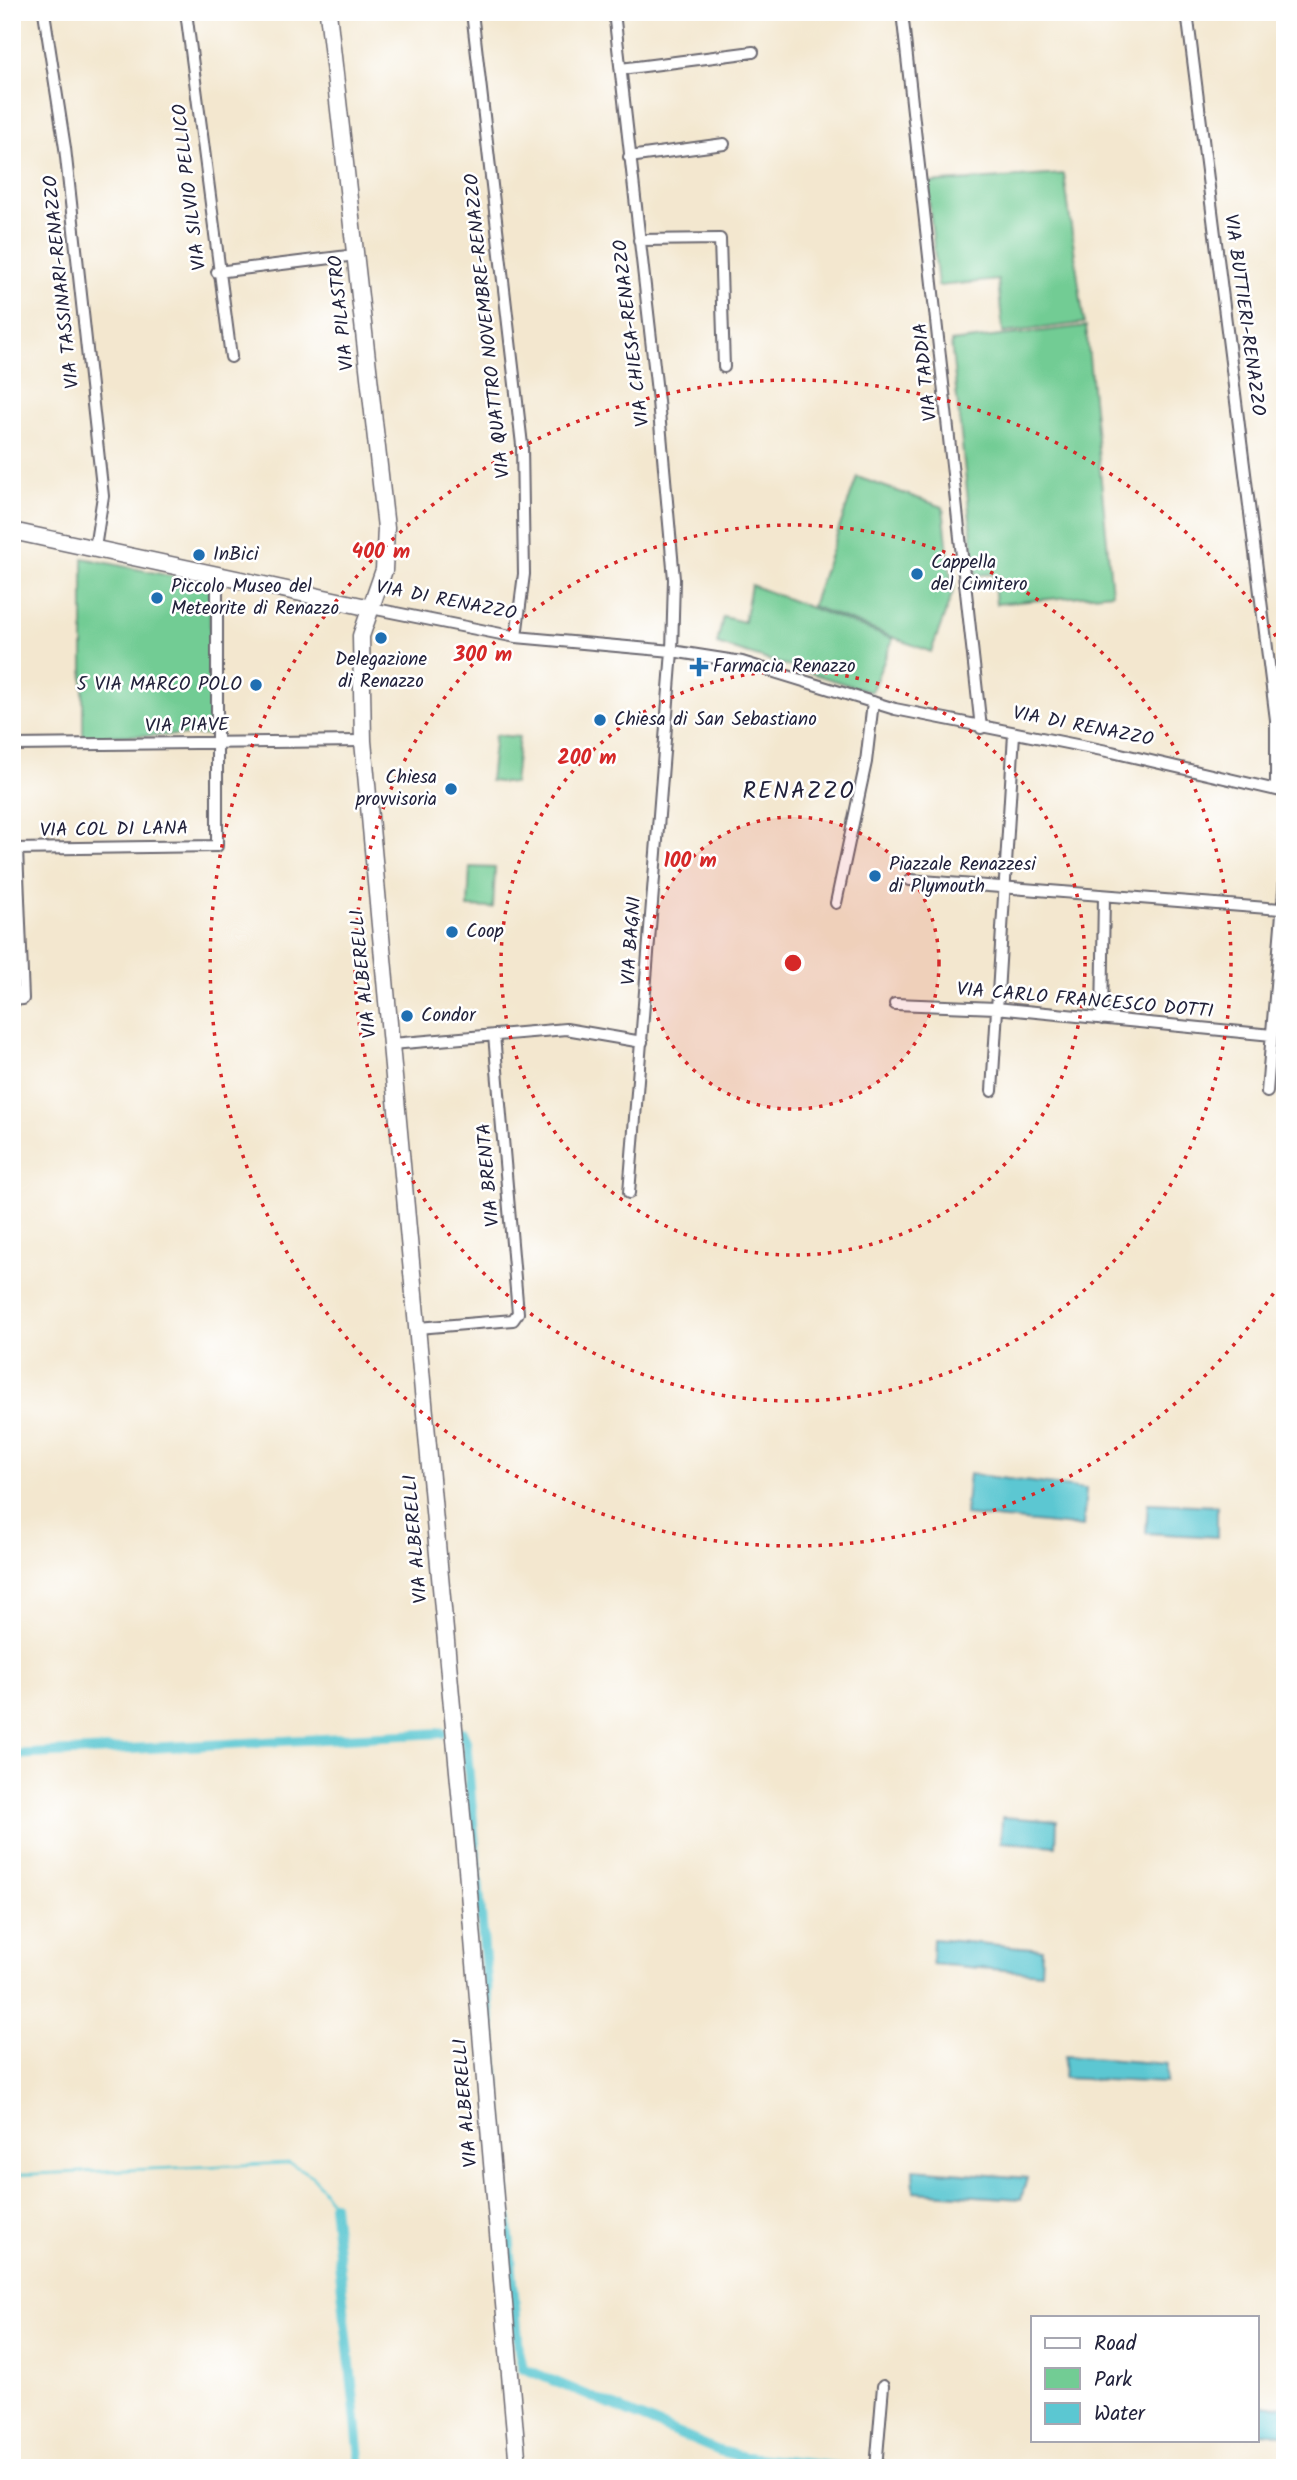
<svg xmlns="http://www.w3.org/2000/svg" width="1297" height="2480" font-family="Kalam,sans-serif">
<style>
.green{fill:#72cc94;stroke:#4a7768;stroke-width:2}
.water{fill:#5bc7d2;stroke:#3e7486;stroke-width:2}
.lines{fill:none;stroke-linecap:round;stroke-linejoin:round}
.stream{stroke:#5bc7d2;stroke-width:2.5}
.canal{stroke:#5bc7d2;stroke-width:10}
.street-casing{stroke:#6b676f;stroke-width:14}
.secondary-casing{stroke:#6b676f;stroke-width:19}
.street{stroke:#fff;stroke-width:10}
.secondary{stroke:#fff;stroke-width:16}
.ring{fill:none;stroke:#d62828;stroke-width:3.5;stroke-dasharray:3.5 7}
.poi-dot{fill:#1f6fb2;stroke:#fff;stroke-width:2.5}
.labels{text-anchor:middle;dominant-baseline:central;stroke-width:5;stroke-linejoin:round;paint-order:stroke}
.street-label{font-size:19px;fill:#22223b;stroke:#fff}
.poi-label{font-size:19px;fill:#22223b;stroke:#fff;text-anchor:start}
.quarter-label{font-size:23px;letter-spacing:2px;fill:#22223b;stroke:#fff}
.centre{fill:#d62828;stroke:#fff;stroke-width:3.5}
.ring-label{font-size:21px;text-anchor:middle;font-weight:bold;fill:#d62828;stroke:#fff;stroke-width:5;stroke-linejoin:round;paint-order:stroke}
</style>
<rect width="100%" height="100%" fill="#fff"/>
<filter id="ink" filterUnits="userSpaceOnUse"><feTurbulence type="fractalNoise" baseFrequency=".0143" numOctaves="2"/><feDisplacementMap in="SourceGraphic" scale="14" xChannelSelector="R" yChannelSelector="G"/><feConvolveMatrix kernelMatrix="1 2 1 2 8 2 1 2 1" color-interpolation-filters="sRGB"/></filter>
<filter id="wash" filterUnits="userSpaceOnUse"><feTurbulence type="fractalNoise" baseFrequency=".00686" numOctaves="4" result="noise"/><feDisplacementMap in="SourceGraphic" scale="28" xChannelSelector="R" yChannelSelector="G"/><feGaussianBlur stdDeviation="1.57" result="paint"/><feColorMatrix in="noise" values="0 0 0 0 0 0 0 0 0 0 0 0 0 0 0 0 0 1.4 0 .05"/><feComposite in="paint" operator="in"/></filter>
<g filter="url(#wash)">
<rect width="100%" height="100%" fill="#f3e7cf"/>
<!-- green -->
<path class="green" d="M1064,174L1084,323L1003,333L998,280L938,286L927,183Z
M1086,326L1112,593L996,604L993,574L976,575L951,342Z
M857,477L943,507L951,579L955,586L931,652L812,606Z
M83,558L210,584V735L83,736Z
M751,585L893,639L871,692L717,644L723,617L744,622Z
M495,735L519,737L514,784L490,781Z
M470,867L495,868L493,908L468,907Z"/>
<!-- water -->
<path class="water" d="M969,1474L1086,1489L1083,1527L965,1515Z
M1148,1503L1217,1506V1537L1146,1533Z
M1002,1817L1057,1821L1056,1846L1001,1842Z
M933,1939L1042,1949L1041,1973L932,1964Z
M1065,2056L1167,2064L1166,2083L1063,2078Z
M913,2169L1027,2178L1021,2199L914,2192Z
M1257,2405L1285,2407V2434L1257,2433Z"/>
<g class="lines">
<!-- stream -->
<path class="stream" d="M12,2175L289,2163L313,2176L333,2205"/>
<!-- canal -->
<path class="canal" d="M462,1732L466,1741L519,2351L523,2368L719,2451L745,2457L850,2468
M12,1755L442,1733
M333,2205L361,2468"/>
</g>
</g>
<g filter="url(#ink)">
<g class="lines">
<!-- street casing -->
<g class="street-casing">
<path id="street" d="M44,12L65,148L103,496L95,548
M186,12L231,357
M472,12L522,445L524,574L516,637
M614,12L658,401L674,579L672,651L629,1193
M902,12L981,728
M1187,12L1276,720V789
M621,69L753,52
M629,157L724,144
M639,240L720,239L724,367
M217,272L356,255
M371,608L516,637L672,651L742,662L895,709L1112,752L1285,792
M12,745L363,741
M12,849L217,846V575
M910,880L1281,909
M836,903L866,762L873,702
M12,1000L23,999L17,849
M895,1004L996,1008L1272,1035
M1102,1019L1104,896
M392,1044L566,1029L642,1042
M992,1091L1014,734
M1267,1092L1285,878
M418,1328L513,1320L518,1313L494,1035
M876,2468L883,2386"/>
</g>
<!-- secondary casing -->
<g class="secondary-casing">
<path id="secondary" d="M328,12L386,528L384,570L361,636L363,741L467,1869L518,2468
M12,531L371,608"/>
</g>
<!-- street -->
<use href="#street" class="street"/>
<!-- secondary -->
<use href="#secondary" class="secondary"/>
</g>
</g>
<!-- distance rings -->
<circle cx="793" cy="963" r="146" fill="#d62828" fill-opacity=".12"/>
<g class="ring">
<circle cx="793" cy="963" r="146"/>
<circle cx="793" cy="963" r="292"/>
<circle cx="793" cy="963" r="438"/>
<path d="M1285 1276A583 583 0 1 1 1285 650"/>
</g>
<!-- markers -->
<g class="poi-dot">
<circle cx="199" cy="555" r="7"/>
<circle cx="917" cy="574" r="7"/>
<circle cx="157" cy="598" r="7"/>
<circle cx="381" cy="638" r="7"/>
<path d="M695.5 656.5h7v7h7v7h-7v7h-7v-7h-7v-7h7z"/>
<circle cx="256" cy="685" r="7"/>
<circle cx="600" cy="720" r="7"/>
<circle cx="451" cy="789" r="7"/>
<circle cx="875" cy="876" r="7"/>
<circle cx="452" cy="932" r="7"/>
<circle cx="407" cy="1016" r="7"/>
</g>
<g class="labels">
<!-- street labels -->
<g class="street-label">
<text transform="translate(190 187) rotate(-97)">VIA SILVIO PELLICO</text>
<text transform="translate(62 282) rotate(-96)">VIA TASSINARI-RENAZZO</text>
<text transform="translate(342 313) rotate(-96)">VIA PILASTRO</text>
<text transform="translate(1244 315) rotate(82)">VIA BUTTIERI-RENAZZO</text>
<text transform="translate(488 326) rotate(-96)">VIA QUATTRO NOVEMBRE-RENAZZO</text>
<text transform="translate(632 333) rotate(-97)">VIA CHIESA-RENAZZO</text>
<text transform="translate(926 372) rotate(-96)">VIA TADDIA</text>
<text transform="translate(446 601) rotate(11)">VIA DI RENAZZO</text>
<text transform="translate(187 726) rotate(-1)">VIA PIAVE</text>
<text transform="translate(1083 727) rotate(11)">VIA DI RENAZZO</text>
<text transform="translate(114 830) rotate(-1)">VIA COL DI LANA</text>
<text transform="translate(632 941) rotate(-86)">VIA BAGNI</text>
<text transform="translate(364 974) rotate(-96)">VIA ALBERELLI</text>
<text transform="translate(1085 1001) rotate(5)">VIA CARLO FRANCESCO DOTTI</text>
<text transform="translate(489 1175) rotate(-95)">VIA BRENTA</text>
<text transform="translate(416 1539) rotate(-95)">VIA ALBERELLI</text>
<text transform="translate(466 2103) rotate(-95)">VIA ALBERELLI</text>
</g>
<!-- poi labels -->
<g class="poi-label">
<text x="213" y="555">InBici</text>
<text x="931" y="563">Cappella<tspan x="931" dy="22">del Cimitero</tspan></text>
<text x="171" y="587">Piccolo Museo del<tspan x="171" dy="22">Meteorite di Renazzo</tspan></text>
<text x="381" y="660" text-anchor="middle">Delegazione<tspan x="381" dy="22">di Renazzo</tspan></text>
<text x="713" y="667">Farmacia Renazzo</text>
<text x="242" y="685" text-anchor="end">5 VIA MARCO POLO</text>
<text x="614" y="720">Chiesa di San Sebastiano</text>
<text x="437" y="778" text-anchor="end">Chiesa<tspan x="437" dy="22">provvisoria</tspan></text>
<text x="889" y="865">Piazzale Renazzesi<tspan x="889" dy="22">di Plymouth</tspan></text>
<text x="466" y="932">Coop</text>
<text x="421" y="1016">Condor</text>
</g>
<!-- quarter labels -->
<g class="quarter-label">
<text x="799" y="792">RENAZZO</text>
</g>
</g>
<circle cx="793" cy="963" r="10" class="centre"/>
<g class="ring-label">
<text x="381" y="558">400 m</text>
<text x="483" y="661">300 m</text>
<text x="587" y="764">200 m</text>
<text x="690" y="867">100 m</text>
</g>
<!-- margin -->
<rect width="1297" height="2480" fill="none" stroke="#fff" stroke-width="42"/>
<!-- legend -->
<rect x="1031" y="2316" width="228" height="126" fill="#ffffff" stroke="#a7a7b1" stroke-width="2"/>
<rect x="1045" y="2338" width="35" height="10" fill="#ffffff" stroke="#a7a7b1" stroke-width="2"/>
<text x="1094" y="2350" font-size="21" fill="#22223b">Road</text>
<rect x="1045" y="2368" width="35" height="21" fill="#72cc94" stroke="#a7a7b1" stroke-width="2"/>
<text x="1094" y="2386" font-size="21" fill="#22223b">Park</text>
<rect x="1045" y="2403" width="35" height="21" fill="#5bc7d2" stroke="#a7a7b1" stroke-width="2"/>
<text x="1094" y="2420" font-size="21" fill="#22223b">Water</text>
</svg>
